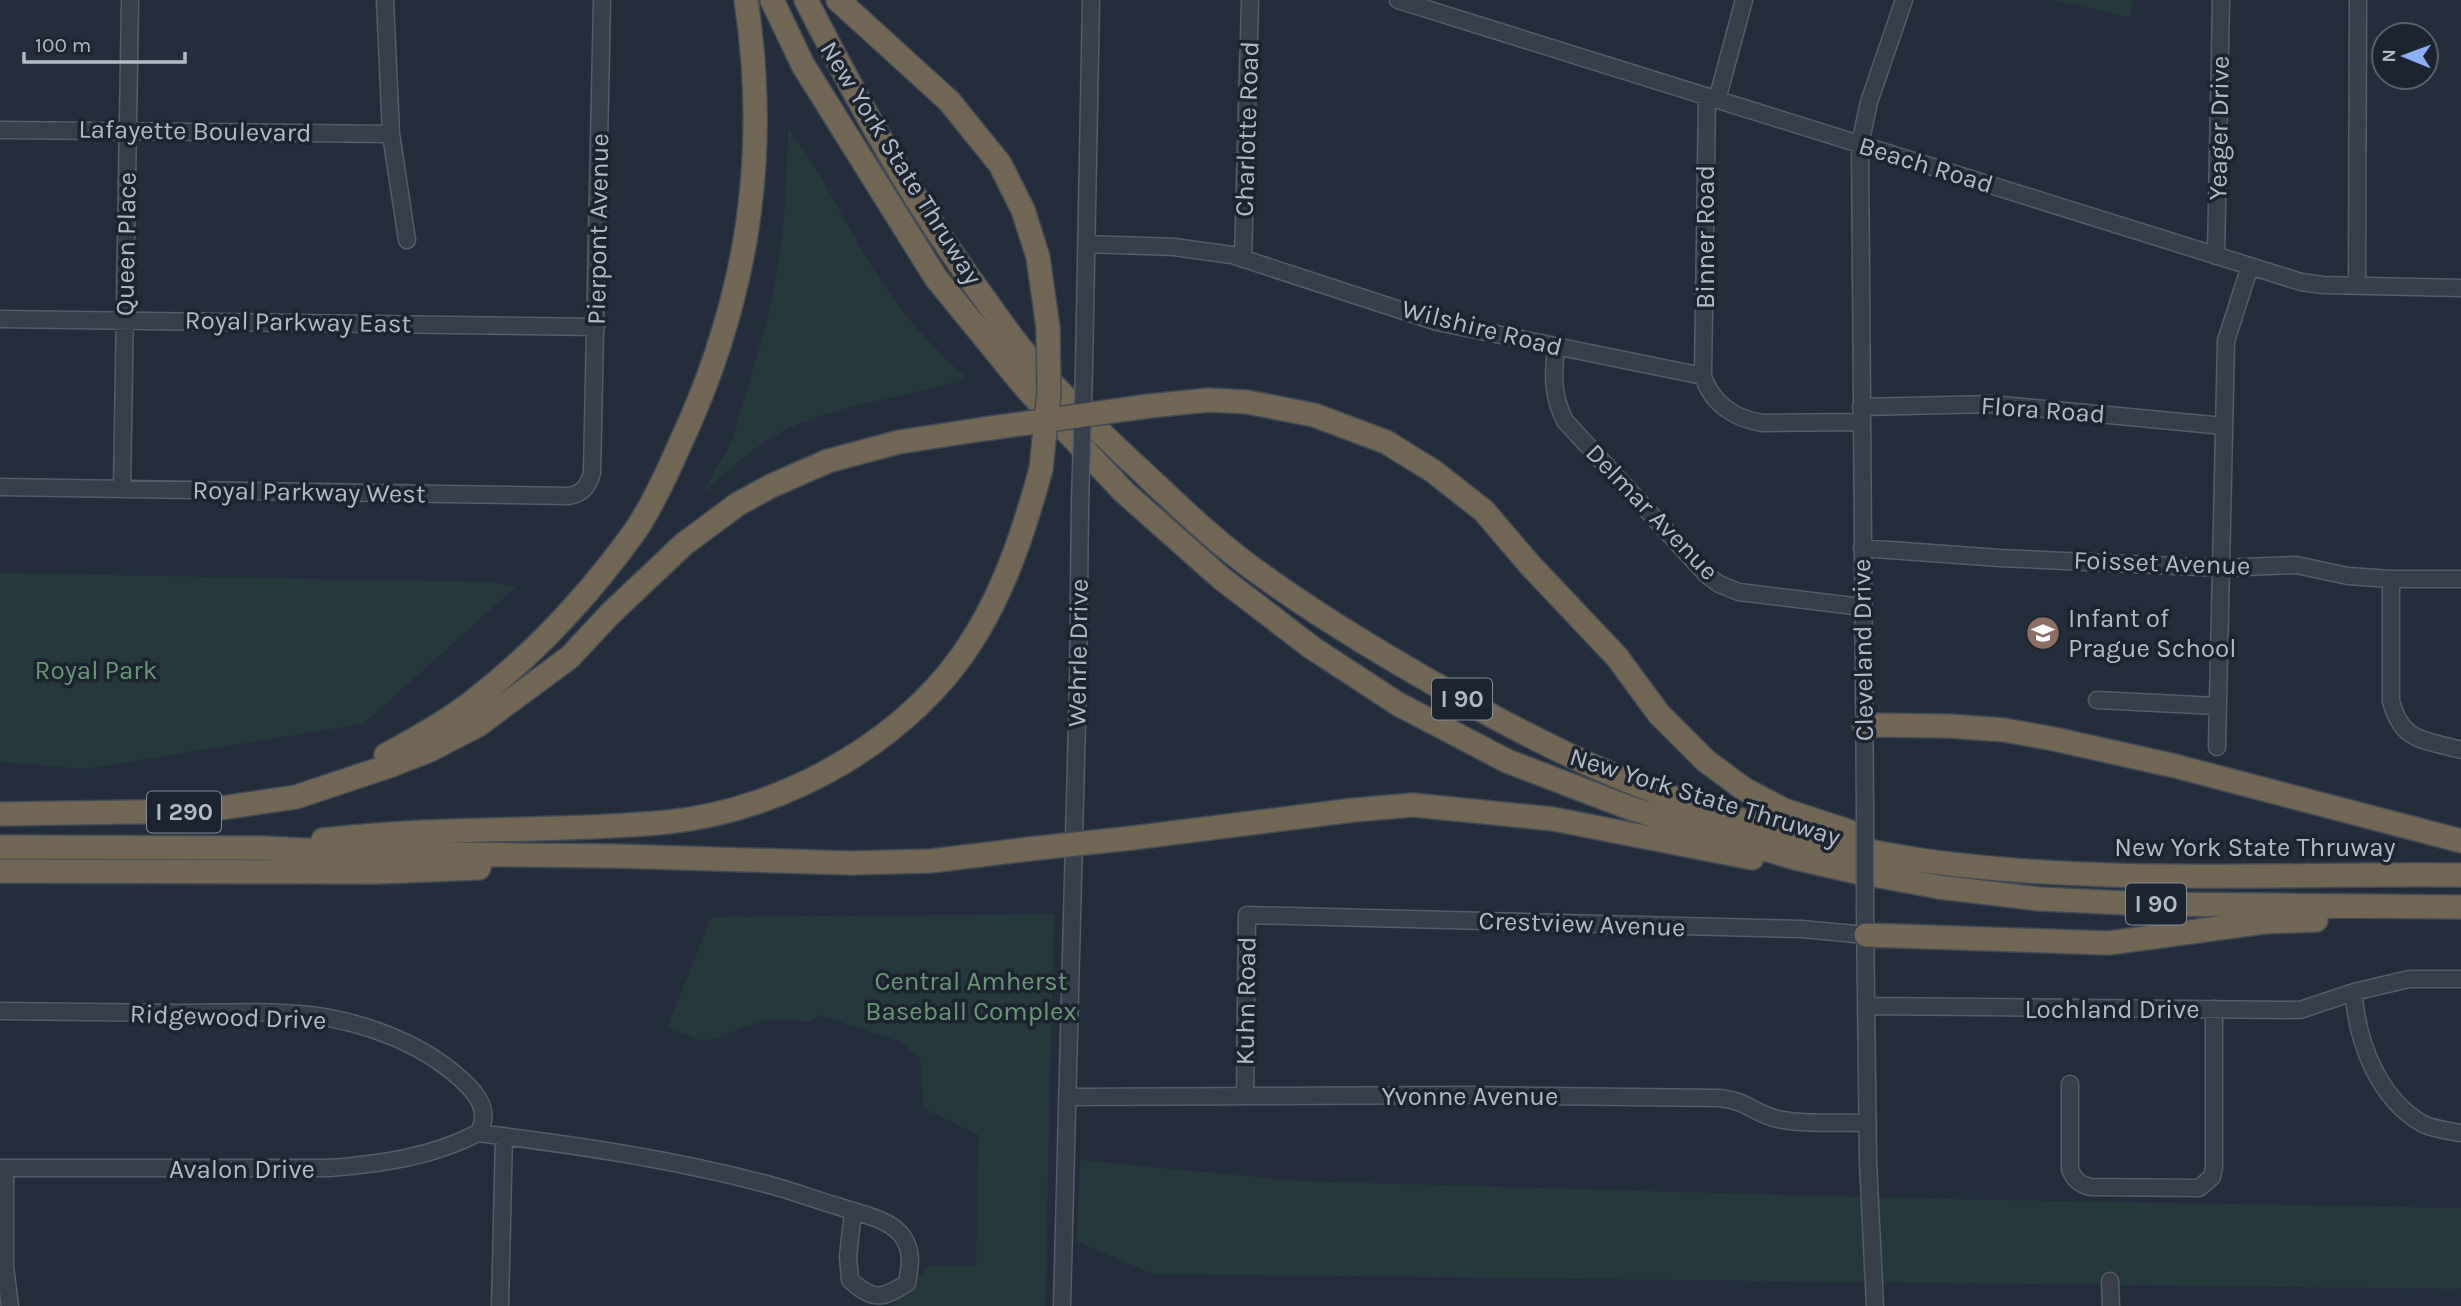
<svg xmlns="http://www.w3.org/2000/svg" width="2461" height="1306" font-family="Karla,sans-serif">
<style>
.green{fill:#25393c}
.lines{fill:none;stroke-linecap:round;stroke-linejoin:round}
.minor-casing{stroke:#555d69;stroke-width:19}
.highway-casing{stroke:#424a56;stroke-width:26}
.minor{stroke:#373f4b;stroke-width:16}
.highway{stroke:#716754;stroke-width:23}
.minor-bridge-casing{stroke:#555d69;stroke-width:19;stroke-linecap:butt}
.highway-bridge-casing{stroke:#424a56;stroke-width:26;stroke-linecap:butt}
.minor-bridge{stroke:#373f4b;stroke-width:16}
.highway-bridge{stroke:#716754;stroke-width:23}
.labels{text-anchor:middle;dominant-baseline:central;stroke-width:7;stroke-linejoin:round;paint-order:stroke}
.shield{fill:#1c2430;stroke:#868d9a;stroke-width:2}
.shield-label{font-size:24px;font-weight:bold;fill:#b3bac7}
.street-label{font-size:26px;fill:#b3bac7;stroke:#1c2430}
.poi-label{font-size:26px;fill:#b3bac7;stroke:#1c2430;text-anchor:start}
.park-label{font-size:26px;fill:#6a9776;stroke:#1c2430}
</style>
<rect width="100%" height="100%" fill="#242d3b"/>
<!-- green -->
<path class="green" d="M2054,0H2132L2131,18Z
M788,127C828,181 854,245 893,298C914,328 940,353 966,378C911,397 850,402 796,425C759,441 731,468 702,494L732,441L768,318L780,255L786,195Z
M0,573L492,582L516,587L363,724L85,769L0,762Z
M1054,914L1045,1306H891L929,1266H976L979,1135L924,1109L920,1059L901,1042L820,1015L811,1022L769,1019L704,1042L667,1028L711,917Z
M1080,1160L1297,1181L1889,1198L2461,1208V1289L1153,1274L1076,1241Z"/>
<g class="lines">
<!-- minor casing -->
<g class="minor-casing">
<path id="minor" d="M385,0L391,134L407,240
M1398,0L2301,282L2323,285L2461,288
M1717,100L1744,0
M0,130L391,134
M1087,244L1174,247L1232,255L1437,322L1703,376C1712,404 1735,419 1763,423L1862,422
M2216,256L2221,0
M1243,259L1250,0
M2357,286L2358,0
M0,319L596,327
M1556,347C1553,375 1552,395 1565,421L1707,575L1719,584L1739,592L1862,607
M1084,368L1091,0
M1703,376L1707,97
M1861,407L1992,404L2224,426
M0,487L568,496C582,494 588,487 592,473L602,0
M122,489L130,0
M1862,548L2000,558L2221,568L2296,565L2348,576L2391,579H2461
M2391,579V701C2402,743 2424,739 2461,750
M2097,700L2217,706
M2217,747L2226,341L2250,266
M1865,814L1860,144L1869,102L1904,0
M1865,913L1868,1162L1875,1306
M2461,979H2409L2354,992V997C2358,1044 2379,1099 2423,1124C2434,1129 2449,1131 2461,1133
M1867,1006L2300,1010L2354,992
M0,1011C59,1012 118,1012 176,1013C220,1013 266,1010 310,1015C366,1022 428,1045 468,1086C482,1100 489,1116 478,1133
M2070,1084V1169C2074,1180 2080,1185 2091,1187L2199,1188L2212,1177L2214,1167V1009
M1245,1096L1247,915L1802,929L1866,935
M1067,1097L1468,1095L1718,1098C1746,1100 1752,1112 1774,1118C1799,1125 1841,1122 1868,1123
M478,1133C575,1145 672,1159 766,1184C790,1190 813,1199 837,1206C857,1213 890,1218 903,1237C913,1252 910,1266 907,1283C882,1299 873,1301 850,1280L848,1256L853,1212
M0,1168H329C380,1164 432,1157 478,1133
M5,1168V1267L10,1306
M2110,1281L2111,1306
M500,1306L504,1136
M1062,1306L1078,683L1080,504"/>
</g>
<!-- highway casing -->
<g class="highway-casing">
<path id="highway" d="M772,0L803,65L936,278L1025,387L1124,492L1221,578L1311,647L1398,704L1507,761L1630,808L1795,858L1852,871L1939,887L2039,899L2150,904L2461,907
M806,0C858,102 913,202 981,294C995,313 1008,333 1023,351C1062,397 1107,439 1151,480C1188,515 1224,549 1266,578C1326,621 1390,659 1454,695C1518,731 1585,766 1654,791C1740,823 1837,848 1927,861C2105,885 2283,873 2461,875
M838,0L949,101L1000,164L1023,210L1038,257L1048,328
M1149,406L1209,400L1247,402L1314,415L1386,442L1433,471L1484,511L1530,565L1617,657L1659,714L1706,761L1744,789L1784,810L1848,831
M1864,725L1949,726L2004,730L2054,739L2175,766L2461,841
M386,755C415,739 446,722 472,702C533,655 588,596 633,534C652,507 667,474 680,444C747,301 770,157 746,0
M0,814L201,811L296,797L392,765L430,750L478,725L570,657L610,614L684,544L738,504L771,486L828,461L899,442L984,429
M1132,838L1354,810L1413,805L1553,819L1752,858
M323,840C437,826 553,833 668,822C786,810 913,738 975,636C1007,584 1025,527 1041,469
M0,847L261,848L370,853L614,856L851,863L931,861L1029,849
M0,871L377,872L479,868
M1866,935L2109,943L2264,922L2316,920"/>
</g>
<!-- minor -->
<use href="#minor" class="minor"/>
<!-- highway -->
<use href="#highway" class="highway"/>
<!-- minor-bridge casing -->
<g class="minor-bridge-casing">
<path id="minor-bridge" d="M1080,504L1084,368
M1865,814V913"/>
</g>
<!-- highway-bridge casing -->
<g class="highway-bridge-casing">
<path id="highway-bridge" d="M984,429L1149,406
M1041,469L1049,392L1048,328
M1029,849L1132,838"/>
</g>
<!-- minor-bridge -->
<use href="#minor-bridge" class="minor-bridge"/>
<!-- highway-bridge -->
<use href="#highway-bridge" class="highway-bridge"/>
</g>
<!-- icons -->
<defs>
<g id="school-disc" transform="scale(1.75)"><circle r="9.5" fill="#8d6e63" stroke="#1c2430"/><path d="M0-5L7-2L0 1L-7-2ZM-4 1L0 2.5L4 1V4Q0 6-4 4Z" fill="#fff"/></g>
</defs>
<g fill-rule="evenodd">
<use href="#school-disc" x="2043" y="633"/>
</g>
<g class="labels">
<!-- shield labels -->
<g class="shield">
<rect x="1432" y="678.5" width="60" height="41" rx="5"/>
<rect x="147" y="791.5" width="74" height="41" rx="5"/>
<rect x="2126" y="883.5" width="60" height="41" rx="5"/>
</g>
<g class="shield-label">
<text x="1462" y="699">I 90</text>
<text x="184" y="812">I 290</text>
<text x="2156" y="904">I 90</text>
</g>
<!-- street labels -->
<g class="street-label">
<text transform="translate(2219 128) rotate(-89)">Yeager Drive</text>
<text transform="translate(1247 129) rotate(-88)">Charlotte Road</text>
<text transform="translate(195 131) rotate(1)">Lafayette Boulevard</text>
<text transform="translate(901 163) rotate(58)">New York State Thruway</text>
<text transform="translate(1926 165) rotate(17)">Beach Road</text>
<text transform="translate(598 229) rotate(-89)">Pierpont Avenue</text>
<text transform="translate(1705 237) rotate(-90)">Binner Road</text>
<text transform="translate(126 244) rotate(-89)">Queen Place</text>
<text transform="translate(298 322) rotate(1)">Royal Parkway East</text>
<text transform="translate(1482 328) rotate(14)">Wilshire Road</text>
<text transform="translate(2043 410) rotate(4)">Flora Road</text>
<text transform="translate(309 492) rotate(1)">Royal Parkway West</text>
<text transform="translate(1652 512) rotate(46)">Delmar Avenue</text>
<text transform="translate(2162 563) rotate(2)">Foisset Avenue</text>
<text transform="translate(1863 650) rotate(-91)">Cleveland Drive</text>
<text transform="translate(1078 653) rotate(-89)">Wehrle Drive</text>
<text transform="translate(1705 797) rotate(17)">New York State Thruway</text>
<text x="2255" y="847">New York State Thruway</text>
<text transform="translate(1582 924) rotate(2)">Crestview Avenue</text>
<text transform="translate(1246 1001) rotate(-89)">Kuhn Road</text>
<text x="2112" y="1009">Lochland Drive</text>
<text transform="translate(228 1017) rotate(2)">Ridgewood Drive</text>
<text x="1470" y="1096">Yvonne Avenue</text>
<text x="242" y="1169">Avalon Drive</text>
</g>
<!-- poi labels -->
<g class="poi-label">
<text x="2068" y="618">Infant of<tspan x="2068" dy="30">Prague School</tspan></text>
</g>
<!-- park labels -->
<g class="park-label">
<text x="96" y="670">Royal Park</text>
<text x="971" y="981">Central Amherst<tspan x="971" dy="30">Baseball Complex</tspan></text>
</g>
</g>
<!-- north arrow -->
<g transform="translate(2405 56) rotate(271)"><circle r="33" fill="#1c2430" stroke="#58606c" stroke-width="2"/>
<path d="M0-5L12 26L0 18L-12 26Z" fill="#8aaff4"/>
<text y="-10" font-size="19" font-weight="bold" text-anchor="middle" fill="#b3bac7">N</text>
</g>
<!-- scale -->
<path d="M24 52v10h161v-10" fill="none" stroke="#b3bac7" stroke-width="3.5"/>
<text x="35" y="52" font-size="21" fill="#b3bac7" stroke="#1c2430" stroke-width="5" paint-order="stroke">100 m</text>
</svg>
